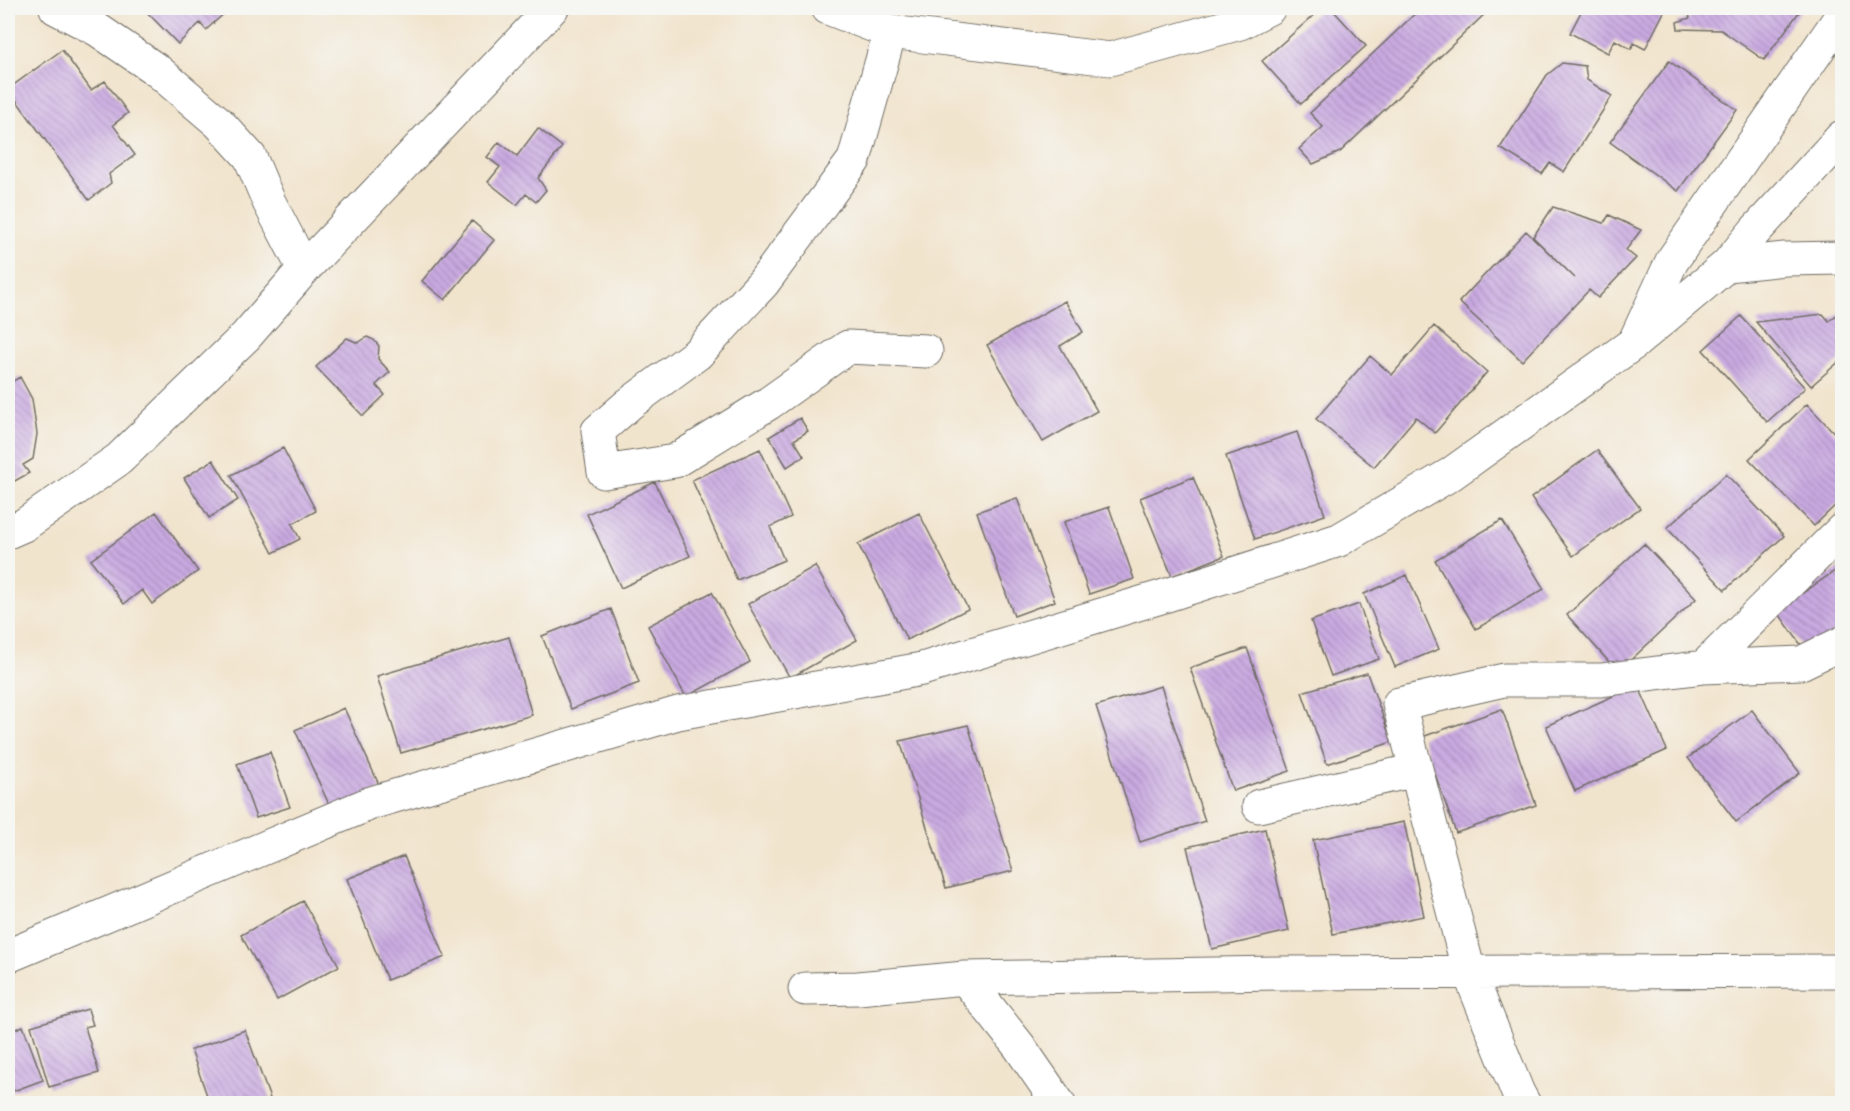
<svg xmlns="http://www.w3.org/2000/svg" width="1850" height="1111" font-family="Kalam,sans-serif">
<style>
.building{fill:url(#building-back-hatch)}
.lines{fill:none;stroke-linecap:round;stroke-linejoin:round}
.minor-casing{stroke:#706c64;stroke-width:35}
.major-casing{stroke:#706c64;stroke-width:35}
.minor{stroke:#fff;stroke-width:33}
.major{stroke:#fff;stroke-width:33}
</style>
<defs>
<pattern id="building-back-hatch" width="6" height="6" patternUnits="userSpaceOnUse" patternTransform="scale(1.5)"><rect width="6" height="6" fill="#caaae2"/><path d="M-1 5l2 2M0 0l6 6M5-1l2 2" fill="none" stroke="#a48bb7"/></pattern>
</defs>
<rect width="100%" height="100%" fill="#f6f6f2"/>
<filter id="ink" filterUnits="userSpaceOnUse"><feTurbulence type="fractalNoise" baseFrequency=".0167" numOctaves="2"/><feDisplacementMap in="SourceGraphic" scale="12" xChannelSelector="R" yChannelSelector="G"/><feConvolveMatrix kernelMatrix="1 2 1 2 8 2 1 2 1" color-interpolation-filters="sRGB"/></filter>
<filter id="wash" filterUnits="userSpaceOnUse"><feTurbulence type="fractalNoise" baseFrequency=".008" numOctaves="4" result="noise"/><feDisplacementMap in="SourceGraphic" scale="24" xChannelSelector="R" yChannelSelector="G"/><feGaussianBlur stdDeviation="1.35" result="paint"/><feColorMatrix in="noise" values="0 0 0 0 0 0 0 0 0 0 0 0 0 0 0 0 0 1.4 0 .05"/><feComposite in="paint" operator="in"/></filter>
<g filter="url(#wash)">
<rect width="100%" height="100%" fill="#f1e4cd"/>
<g id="blocks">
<!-- building -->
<path class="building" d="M143,8H230L206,30L200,23L178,44Z
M1322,8H1331L1366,46L1301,104L1262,61Z
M1421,8H1491L1340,152L1313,164L1299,149L1323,127L1310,113Z
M1583,8H1666L1645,49L1634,43L1631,49L1615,40L1608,53L1570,33Z
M1688,8H1802L1764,60L1721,30L1678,29L1677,22L1690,18Z
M62,50L91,90L105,81L128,113L113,125L135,155L109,174L111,183L89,200L8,89Z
M1669,61L1737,110L1678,191L1610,142Z
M1562,63L1585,66L1587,80L1612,96L1564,172L1550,163L1542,174L1500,148L1547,75Z
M538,128L562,147L538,178L546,190L536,202L526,194L517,205L488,182L500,167L487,157L499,142L517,156Z
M1553,207L1604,223L1609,215L1641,230L1626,250L1636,258L1598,298L1589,290L1522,361L1459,302L1526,231L1575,278L1533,237Z
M472,221L494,240L445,300L422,281Z
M1065,301L1083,332L1060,346L1097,411L1043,442L987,345Z
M1839,313L1842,317V359L1811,386L1756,322L1823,314L1829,321Z
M1741,316L1805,388L1767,422L1703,350Z
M1434,326L1487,372L1435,433L1416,417L1374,467L1316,419L1370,356L1392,375Z
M367,337L374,340L379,346L378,359L390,372L376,385L385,395L363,416L316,367L347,338L358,343Z
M20,377L32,399L37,434L33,459L23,465L29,473L13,482L8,472V384Z
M1807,404L1842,441V499L1814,526L1749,459Z
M800,418L808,431L794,440L804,456L787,467L769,437Z
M1297,432L1325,515L1255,539L1226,456Z
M283,448L316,511L292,524L300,539L273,553L231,475Z
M760,449L791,517L770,527L784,560L737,580L692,480Z
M1597,450L1640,508L1573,556L1531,498Z
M213,460L238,500L209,518L184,478Z
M1726,474L1784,536L1725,590L1667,528Z
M1193,477L1224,556L1172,576L1140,498Z
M655,482L690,556L621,588L587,514Z
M1017,498L1055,601L1014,616L977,512Z
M1109,507L1134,579L1089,594L1064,522Z
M156,512L198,571L152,604L142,590L124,604L91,560Z
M919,513L968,609L907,640L858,544Z
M1502,520L1544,589L1476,629L1435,560Z
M1644,544L1696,599L1618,672L1567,615Z
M815,566L857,640L790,678L748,604Z
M1842,566V627L1806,652L1777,611Z
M1407,575L1439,649L1395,667L1364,594Z
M712,592L750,662L686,697L648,626Z
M1359,604L1379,659L1331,676L1311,621Z
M611,609L639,683L571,709L542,636Z
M509,637L532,715L401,753L377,676Z
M1247,648L1290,771L1233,791L1190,668Z
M1367,673L1392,742L1327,764L1302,692Z
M1638,685L1667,750L1575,791L1546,726Z
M1161,686L1205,821L1140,842L1096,706Z
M344,708L381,789L332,811L295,730Z
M1502,709L1536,805L1456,833L1422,737Z
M1752,710L1800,773L1736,822L1688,758Z
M968,725L1013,871L946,888L900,741Z
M270,752L290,807L256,818L237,764Z
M1404,822L1424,916L1333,934L1313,840Z
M1265,829L1289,931L1212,949L1187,847Z
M404,856L445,957L387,980L347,879Z
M303,901L339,966L277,1000L241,935Z
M88,1009L93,1025L85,1027L99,1073L49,1087L31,1026Z
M23,1026L43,1080L8,1093V1032Z
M245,1030L272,1104H210L191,1050Z
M860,1101H935V1104H860Z"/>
</g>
</g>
<g filter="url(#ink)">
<use href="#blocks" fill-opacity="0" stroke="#706c64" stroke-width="1.5"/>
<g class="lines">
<!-- minor casing -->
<g class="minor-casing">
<path id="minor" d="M828,8L890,32L1110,59L1240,23L1269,8
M890,32L854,160L763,283L697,354L629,404L598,431L604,472L675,461L769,403L848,347L926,351
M1727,265L1785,259L1842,258
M304,269L552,8
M1634,343L1672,261L1842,15
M1842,530L1704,667L1801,663L1842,643
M8,532L24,525L119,459L246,336L304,269L269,202L250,157L219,123L158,71L98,30L56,8
M1259,806L1416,770
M965,978L1019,1046L1059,1104
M805,989L858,988L965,978L1282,973L1842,971
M1524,1104L1518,1093L1469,972L1399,704L1504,680H1601L1704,667"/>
</g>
<!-- major casing -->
<g class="major-casing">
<path id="major" d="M8,956L371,803L678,713L922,669L1161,597L1339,540L1451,474L1634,343L1727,265L1755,231L1842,137"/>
</g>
<!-- minor -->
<use href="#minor" class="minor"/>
<!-- major -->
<use href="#major" class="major"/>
</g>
</g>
<!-- margin -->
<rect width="1850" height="1111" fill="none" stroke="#f6f6f2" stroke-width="30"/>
</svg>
